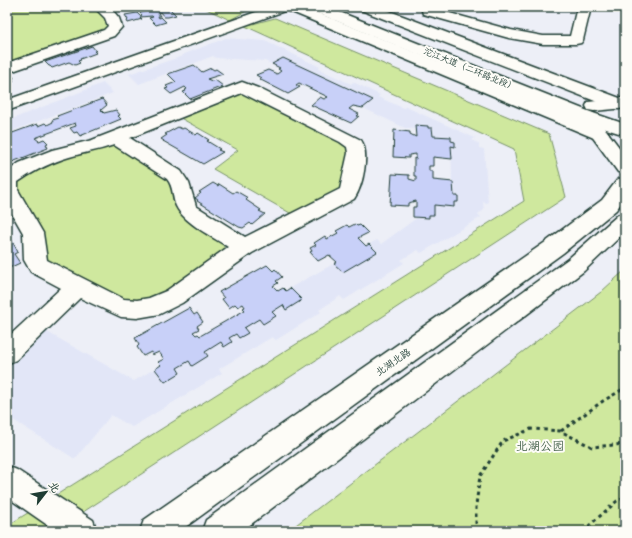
<svg xmlns="http://www.w3.org/2000/svg" width="632" height="538" font-family="'Shantell Sans','LXGW WenKai TC',sans-serif">
<style>
.built{fill:#e2e6f7}
.green{fill:#cfe89e;stroke:#779269}
.building{fill:#c8d0f8;stroke:#1f3d34}
.lines{fill:none;stroke-linecap:round;stroke-linejoin:round}
.minor-casing{stroke:#1f3d34;stroke-width:3}
.major-casing{stroke:#1f3d34;stroke-width:3}
.highway-casing{stroke:#1f3d34;stroke-width:3}
.path{stroke:#1f3d34;stroke-width:3;stroke-dasharray:3.5 3.5;stroke-linecap:butt}
.minor{fill:#fdfcf7;fill-rule:evenodd}
.major{fill:#fdfcf7;fill-rule:evenodd}
.highway{fill:#fdfcf7;fill-rule:evenodd}
.labels{text-anchor:middle;dominant-baseline:central;stroke-width:4;stroke-linejoin:round;paint-order:stroke}
.far-street-label{font-size:9px;fill:#1f3d34;stroke:#fdfcf7}
.street-label{font-size:10px;fill:#1f3d34;stroke:#fdfcf7}
.near-park-label{font-size:12px;fill:#425f49;stroke:#fdfcf7}
</style>
<rect width="100%" height="100%" fill="#edeff7"/>
<filter id="ink" filterUnits="userSpaceOnUse"><feTurbulence type="fractalNoise" baseFrequency=".025" numOctaves="2"/><feDisplacementMap in="SourceGraphic" scale="8" xChannelSelector="R" yChannelSelector="G"/><feConvolveMatrix kernelMatrix="1 2 1 2 8 2 1 2 1" color-interpolation-filters="sRGB"/></filter>
<g filter="url(#ink)">
<!-- built -->
<path class="built" d="M226,38L265,41L320,67L319,69L351,84L353,82L380,95L378,97L403,108L406,107L475,138L472,140L479,144V148L484,149L488,203L483,202L484,210L478,214L481,217L421,253L418,250L401,260L404,263L344,300L340,296L319,310L321,312L276,340L272,337L219,369L222,373L132,427L111,415L75,459L7,416V360L40,328L134,381L295,285L377,240L381,244L418,217L429,218V215H434V205L454,207L453,182H452L451,138L433,136L432,128H428V126L415,125V129L405,128L265,61L216,58L213,56L139,84L129,74L183,56L182,55Z
M103,83L113,93L7,133V121Z"/>
<!-- green -->
<path class="green" d="M7,7H95L100,9L111,28L7,66Z
M202,7H249L252,8L230,20Z
M275,18L549,134L566,197L54,531H7V526L524,201L514,149L245,26Z
M242,90L351,146L345,189L297,217L213,169L238,150L175,115Z
M105,145H116L172,178L222,241L224,247V252L168,298L137,306L45,267L11,184L20,172Z
M625,270V531H288L601,292Z"/>
<!-- building -->
<path class="building" d="M139,7H149L156,11L158,10L155,7H168L176,15L168,17H164L160,12L158,13L160,16H158L159,18L161,17L166,22L156,25L149,18L153,17L152,16L140,17L142,19L128,23L127,21L128,20L125,15L137,13L140,16L142,15L140,13L147,11H142Z
M92,46L96,51H94L96,53L80,59L81,60L78,61L80,63L75,65L69,62L52,68L50,66H49L45,62Z
M283,58L373,100L363,108L353,106L349,109L359,114L357,116H359L351,123L311,105L320,97L324,99L328,97L299,83L296,85L300,87L288,94L259,79L261,78L256,75L268,70L277,74L281,71L278,69L280,68L272,64Z
M194,65L202,72L211,68L214,70L216,69L223,74L207,79L212,81L215,80L223,86L190,99L183,92L186,91L185,90L187,89L185,87L171,94L165,89L168,88L166,86L176,82L168,74Z
M11,74L14,78L12,79L14,81L7,84V75Z
M102,99L107,105L101,110L104,113L116,110L120,115L118,116L121,119L80,136L77,132L74,133L70,128L76,126L75,123L35,138L39,141L44,139L48,143L46,144L48,148L7,164V135L37,124L38,126L45,123L47,125L53,122L52,120L59,118L57,116Z
M415,125L428,126V128H432L433,136L451,137V141L455,142V147L451,146L452,159L433,157V166H429V171H433V180L453,182L454,196H458V202H454V207L434,205V215H429V218L413,217V207H416V201L408,203V206L390,205L392,174L409,175V179L416,181V176H414V158L416,159V154L409,155V158L393,157L394,130L410,132V134L416,137Z
M178,127L182,129L184,128L196,135L198,133L209,140L207,141L220,149L218,150L223,152L203,164L163,141H164L161,139L167,135L165,134Z
M213,183L218,186L219,184L233,193L236,191L248,198L246,200L261,210L259,211L265,214L252,225L250,223L243,228L239,227L197,201L198,200L195,198L201,193L199,192Z
M355,224L357,226L360,225L368,233L358,238L366,246L369,244L377,252L343,272L334,264L337,262L329,255L318,261L310,252L312,251L310,248L316,245L314,243L325,236L327,239L338,233L336,231L347,225L349,227Z
M7,232L18,252L14,254L20,263L7,269Z
M267,265L273,271L275,269L282,277L276,281L278,283L273,286L278,291L283,288L286,291L290,288L302,300L286,310L283,305L272,312L276,316L263,324L259,319L244,328L248,333L239,338L236,334L229,338L232,342L224,347L221,342L205,352L208,356L192,366L189,361L177,368L180,373L165,382L155,369L161,365L158,362L164,359L159,352L152,355L151,352L143,356L137,347L139,345L135,338L189,308L194,315L197,313L203,322L197,326L199,329L193,332L196,335L198,334L200,336L245,310L243,308L245,307L243,304L238,307L235,304L229,308L222,299L224,298L219,292Z"/>
<g class="lines">
<!-- minor casing -->
<g class="minor-casing">
<path id="minor" d="M94,7H110L119,18L122,27L114,36L7,73V63L104,30L108,26L105,18Z
M270,7H303L606,130L609,134L606,138L600,139L594,138L287,10L7,111V100Z
M359,7H379L625,100V107L619,109L613,108L361,10Z
M421,7H435V9L511,30L543,36H570L577,7H591L583,40L581,43L576,44H543L509,38L423,14Z
M242,82L258,88L361,140C370,153 363,187 354,199L252,253L182,303L160,314L137,318L121,317L80,298L16,360L7,364V338L61,288L31,272L24,260L23,233L7,205V172L19,163L52,150L92,140ZM242,93L340,142L347,147L348,153L340,189L245,237L196,206L189,183L181,171L130,138ZM114,145L167,179C174,187 172,198 176,206C184,223 213,237 228,247L166,291L149,298L137,300L124,299L47,260L43,233L18,190V182C32,172 46,165 63,159C80,153 97,151 114,145Z
M7,466L17,470L93,520L97,531H56L7,497Z"/>
</g>
<!-- major casing -->
<g class="major-casing">
<path id="major" d="M625,98V108L594,111L588,110L586,106L588,102Z
M587,112L593,113L625,155V174L618,172L578,117L581,113Z
M625,178V198L616,210L563,253L180,531H140L144,520L547,241L602,200L618,179Z
M625,213V232L584,271L242,531H202L206,520L568,259L618,215Z"/>
</g>
<!-- highway casing -->
<g class="highway-casing">
<path id="highway" d="M308,7H327L593,113L625,124V135L581,121L310,10Z"/>
</g>
<!-- path -->
<path class="path" d="M561,431L603,401L625,388
M476,531V505L480,476L503,441L531,429L560,431L592,447L625,444
M583,531L617,501L625,498"/>
<!-- minor -->
<use href="#minor" class="minor"/>
<!-- major -->
<use href="#major" class="major"/>
<!-- highway -->
<use href="#highway" class="highway"/>
</g>
</g>
<g class="labels">
<!-- far-street labels -->
<g class="far-street-label">
<text transform="translate(470 69) rotate(22)">沱江大道（二环路北段）</text>
</g>
<!-- street labels -->
<g class="street-label">
<text transform="translate(393 362) rotate(-35)">北湖北路</text>
</g>
<!-- near-park labels -->
<g class="near-park-label">
<text x="540" y="446">北湖公园</text>
</g>
</g>
<!-- margin -->
<rect width="632" height="538" fill="none" stroke="#fdfcf7" stroke-width="24"/>
<rect x="12" y="12" width="608" height="514" fill="none" stroke="#1f3d34" stroke-width="1.5" filter="url(#ink)"/>
<!-- north arrow -->
<g transform="translate(46 492) rotate(59)" stroke="#fdfcf7" stroke-width="3" paint-order="stroke">
<path d="M0-3L7 15L0 10L-7 15Z" fill="#1f3d34"/>
<text y="-6" font-size="11" font-weight="bold" text-anchor="middle" fill="#1f3d34">北</text>
</g>
</svg>
